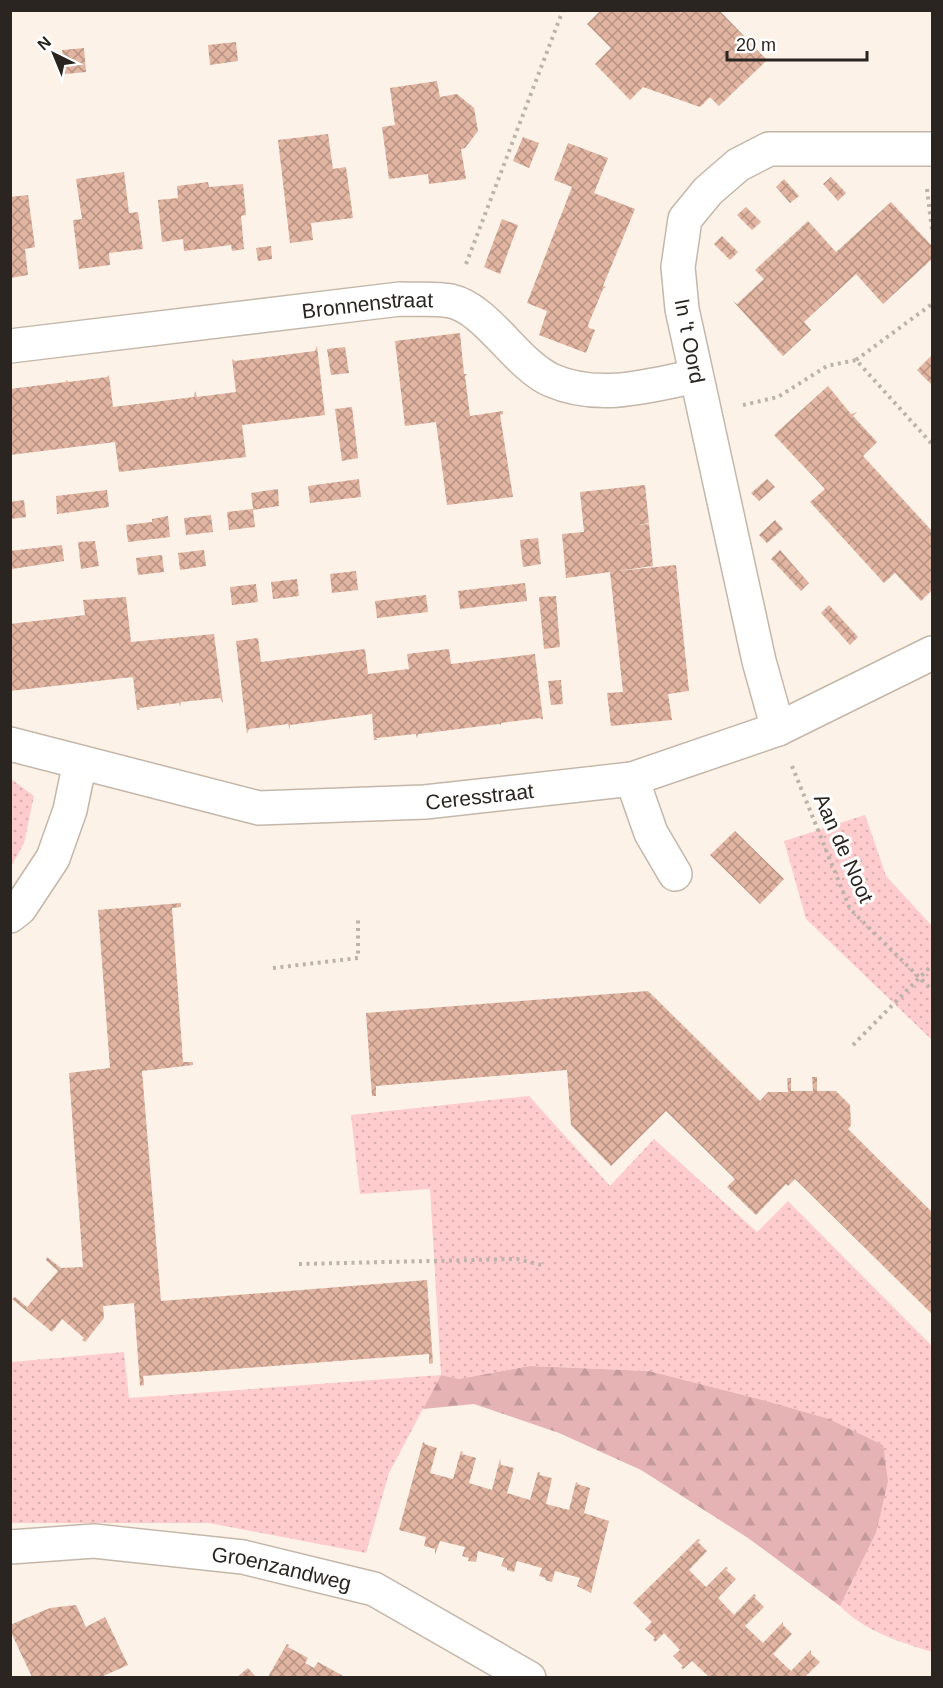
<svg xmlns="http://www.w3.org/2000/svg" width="943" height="1688" font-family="Arial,sans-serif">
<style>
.grass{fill:url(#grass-dots)}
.forest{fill:url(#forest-firs)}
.building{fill:url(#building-cross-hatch)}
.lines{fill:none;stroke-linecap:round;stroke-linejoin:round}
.minor-casing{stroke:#c4b7a9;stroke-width:36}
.path{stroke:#bcb3aa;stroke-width:4;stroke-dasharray:3 4.5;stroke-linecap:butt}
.minor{stroke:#fff;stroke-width:33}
.labels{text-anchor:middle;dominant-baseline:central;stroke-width:6;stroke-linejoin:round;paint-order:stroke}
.street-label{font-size:21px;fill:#2a2520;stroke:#fff}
</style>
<defs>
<pattern id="grass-dots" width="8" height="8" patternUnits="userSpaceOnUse" patternTransform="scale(1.5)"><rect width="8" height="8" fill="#fecccd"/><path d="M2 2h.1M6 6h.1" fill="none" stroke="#daafb0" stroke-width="1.8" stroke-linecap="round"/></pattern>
<pattern id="forest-firs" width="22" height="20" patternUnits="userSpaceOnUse" patternTransform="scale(1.5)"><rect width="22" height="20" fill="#e6b3b4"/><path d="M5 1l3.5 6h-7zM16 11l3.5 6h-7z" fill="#c59a9a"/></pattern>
<pattern id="building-cross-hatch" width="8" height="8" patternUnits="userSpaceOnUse" patternTransform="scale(1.5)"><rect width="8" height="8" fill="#e2b5a3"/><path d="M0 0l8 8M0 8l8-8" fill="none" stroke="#b79384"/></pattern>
</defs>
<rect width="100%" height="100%" fill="#fdf2e7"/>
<!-- grass -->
<path class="grass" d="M11,779L34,796L24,843L11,867Z
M865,815L886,876L932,926V1040L806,919L784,841Z
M529,1096L610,1186L654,1139L757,1232L788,1201L932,1346V1652C900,1642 864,1631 840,1606L876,1533L883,1445L828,1419L759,1399L649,1371L529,1366L459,1379L441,1375L389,1473L366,1553L209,1523H11V1362L124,1352L129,1398L441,1375L430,1189L360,1194L351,1115Z"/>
<!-- forest -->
<path class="forest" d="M529,1366L649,1371L759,1399L829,1419L883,1445L888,1481L876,1533L840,1606L748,1538L641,1470L559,1433L474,1404L423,1409L441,1375L459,1379Z"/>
<!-- building -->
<path class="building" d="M601,10H678L681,13L684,10H719L767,60L719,106L710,97L700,107L643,87L630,100L595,64L611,48L587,24Z
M236,42L238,61L210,65L208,45Z
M84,48L86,72L65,74L62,50Z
M437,81L440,97L457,94L474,108L478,131L465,148L461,149L466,179L429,184L428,174L389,179L382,127L395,125L390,88Z
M328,134L333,169L346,167L353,218L311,223L313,240L290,243L278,140Z
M523,137L539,143L529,168L513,161Z
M568,143L608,158L594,193L635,209L603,286L606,287L603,289L588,325L589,328L595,330L586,353L539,335L547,311L527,303L572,187L554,180Z
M124,172L129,213L138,212L143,249L109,253L110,265L79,269L73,220L82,219L76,179Z
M831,177L846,193L838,201L823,184Z
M784,179L799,196L790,203L776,187Z
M208,182L209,187L243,184L246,215L241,216L244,249L232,251L231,245L184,251L183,239L162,242L158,200L178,198L177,186Z
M28,195L35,247L25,249L28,275L10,278V197Z
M891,202L932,246V259L883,304L856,274L804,322L811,330L783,356L733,301L737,304L764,279L755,270L808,221L836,252Z
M746,207L761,222L752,230L737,215Z
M502,219L518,225L500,274L484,267Z
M722,236L738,252L730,260L714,244Z
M271,246L272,259L258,261L256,248Z
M460,333L464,374H467L465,376L470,416L503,411V414L500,415L513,497L447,505L436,422L405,426L395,341Z
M317,346L325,415L242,425L246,457L119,472L115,442L10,455V389L66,382V380L69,382L107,377L109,375L113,407L194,397L195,391L197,397L236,392L232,359L235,361L315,351Z
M345,347L349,373L331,375L327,349Z
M932,355V385L917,370Z
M828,386L851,414L857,412L853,416L877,442L863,456L932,531V590L921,601L895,573L884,583L810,502L825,489L774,435Z
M352,407L358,458L342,461L335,409Z
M359,479L361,497L310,503L308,486Z
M767,479L775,487L759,501L751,493Z
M645,485L649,523L637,525L649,524L653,566L617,571L676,565L689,691L668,694L672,720L611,726L607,693L623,692L610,572L566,578L562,534L584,532L580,492Z
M278,489L279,506L253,510L255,527L229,530L227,512L253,509L251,493Z
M107,490L109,507L57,514L56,496Z
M24,500L26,517L10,519V502Z
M211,515L213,532L186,535L184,518Z
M168,516L170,537L128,542L126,525L152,522V519Z
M775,520L783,529L767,543L759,535Z
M538,538L541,564L523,567L520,540Z
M95,541L99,566L81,569L78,542Z
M62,545L64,561L12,569L10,551Z
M204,550L206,566L180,570L178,553Z
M780,550L809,583L801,591L771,559Z
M162,555L164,572L138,575L136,558Z
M356,571L358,590L332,593L330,574Z
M297,579L299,596L273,599L271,582Z
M525,583L527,601L460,609L458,591Z
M256,584L258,602L232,605L230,587Z
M426,595L428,612L377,618L375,601Z
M556,596L560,647L544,649L539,597Z
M126,597L131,642L214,634L223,703L220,698L181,702L180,707L179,703L139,708L140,710H137L133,677L10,691V624L85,615L83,600Z
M829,605L858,637L850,645L821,613Z
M258,638L261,662L365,649L368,674L409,669L407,654L449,649L451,664L535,654L543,720L540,718L501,723V725L499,724L418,734L417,739L416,734L376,738L377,740H374L372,714L290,725V730L288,724L249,729L247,734L236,641Z
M561,680L563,704L551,705L548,681Z
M735,831L784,879L760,904L710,855Z
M181,903V907L172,908L183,1062H193V1065L142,1071L161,1301L427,1280L433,1363L429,1364V1354L143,1376L144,1385L140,1386L134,1303L103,1306L104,1318L85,1342L82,1340L84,1338L62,1319L52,1332L12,1299L15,1297L27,1307L58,1271L46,1260L47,1257L61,1268L83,1267L69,1073L110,1068L98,910Z
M648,991L760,1101L768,1092H788L787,1078H791V1091H813L812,1077H817V1091H836L850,1105L851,1125L848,1129L932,1212V1314L795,1179L788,1186L786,1184L756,1215L727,1187L735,1179L666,1111L611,1166L571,1125L567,1070L376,1086V1096H372L366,1013Z
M423,1442L425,1443L424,1444L437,1448L430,1473L453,1479L461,1451L463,1452L462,1454L476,1458L469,1483L492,1490L500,1459L501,1465L514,1468L507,1493L530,1500L538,1472H540L539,1475L552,1478L546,1504L569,1510L576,1482L578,1483L577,1484L590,1488L584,1513L609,1521L591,1593L577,1586L580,1578L555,1571L552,1582L545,1580L546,1578L539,1576L542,1568L517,1561L514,1572L507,1570V1568L501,1566L504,1558L478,1551L476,1562L468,1561L469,1558L462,1556L465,1547L440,1541L435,1555V1549L424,1546L426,1537L399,1530Z
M698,1539L700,1540L698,1542L707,1551L689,1570L706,1587L726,1567L728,1568L726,1570L736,1579L718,1598L734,1615L754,1594L756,1596L754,1597L764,1607L745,1626L763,1643L783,1622V1625L792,1634L773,1654L791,1671L811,1650V1654L820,1662L805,1677H709L692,1661L683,1669L681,1668L683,1666L673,1656L680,1650L664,1633L655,1642L653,1640L655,1638L645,1629L652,1622L633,1603Z
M76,1605L86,1627L105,1617L128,1665L101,1677H32L10,1630V1625L50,1608Z
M287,1644L289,1645L288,1647L308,1658L305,1663L314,1668L318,1662L345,1677H268Z
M248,1668L256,1677H237Z"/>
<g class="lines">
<!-- minor casing -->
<g class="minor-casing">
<g id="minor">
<path id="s1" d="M10,346L400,299C416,300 435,298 451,301C487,309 516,364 551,380C598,401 649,386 696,376"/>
<path d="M778,729L759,661L682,309L678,267L685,219L708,191L738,165L769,149H932"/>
<path id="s2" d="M10,744L259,808L425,802L632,779L778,729L932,653"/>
<path d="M632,779L651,833L675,874"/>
<path d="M10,916L20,908L53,858L70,810L80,762"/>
<path id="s3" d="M10,1547L94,1541L243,1557L374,1589L529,1678"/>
</g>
</g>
<!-- path -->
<path class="path" d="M927,189L932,230
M466,264L563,10
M856,360L932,304
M743,405L778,397L827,366L856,360L932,444
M792,766L850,909L932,990
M273,968L358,958V920
M853,1045L932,965
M299,1264L517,1259L542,1265"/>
<!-- minor -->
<use href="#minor" class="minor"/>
</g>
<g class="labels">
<!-- street labels -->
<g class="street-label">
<text stroke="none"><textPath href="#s1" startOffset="360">Bronnenstraat</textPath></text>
<text transform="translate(690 341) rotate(79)">In 't Oord</text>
<text stroke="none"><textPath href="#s2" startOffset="478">Ceresstraat</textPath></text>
<text transform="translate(844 848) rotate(66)">Aan de Noot</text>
<text stroke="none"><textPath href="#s3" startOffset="274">Groenzandweg</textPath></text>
</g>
</g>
<!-- border -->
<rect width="943" height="1688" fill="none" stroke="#2a2520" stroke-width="24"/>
<!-- north arrow -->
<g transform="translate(54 54) rotate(317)" stroke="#ffffff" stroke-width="4.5" paint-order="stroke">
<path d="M0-4.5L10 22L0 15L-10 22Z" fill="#2a2520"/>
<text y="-9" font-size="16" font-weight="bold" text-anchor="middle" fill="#2a2520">N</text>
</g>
<!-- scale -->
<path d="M727 51v9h140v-9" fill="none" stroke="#2a2520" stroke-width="3"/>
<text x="736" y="51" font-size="18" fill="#2a2520" stroke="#ffffff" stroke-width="4.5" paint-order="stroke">20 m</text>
</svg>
